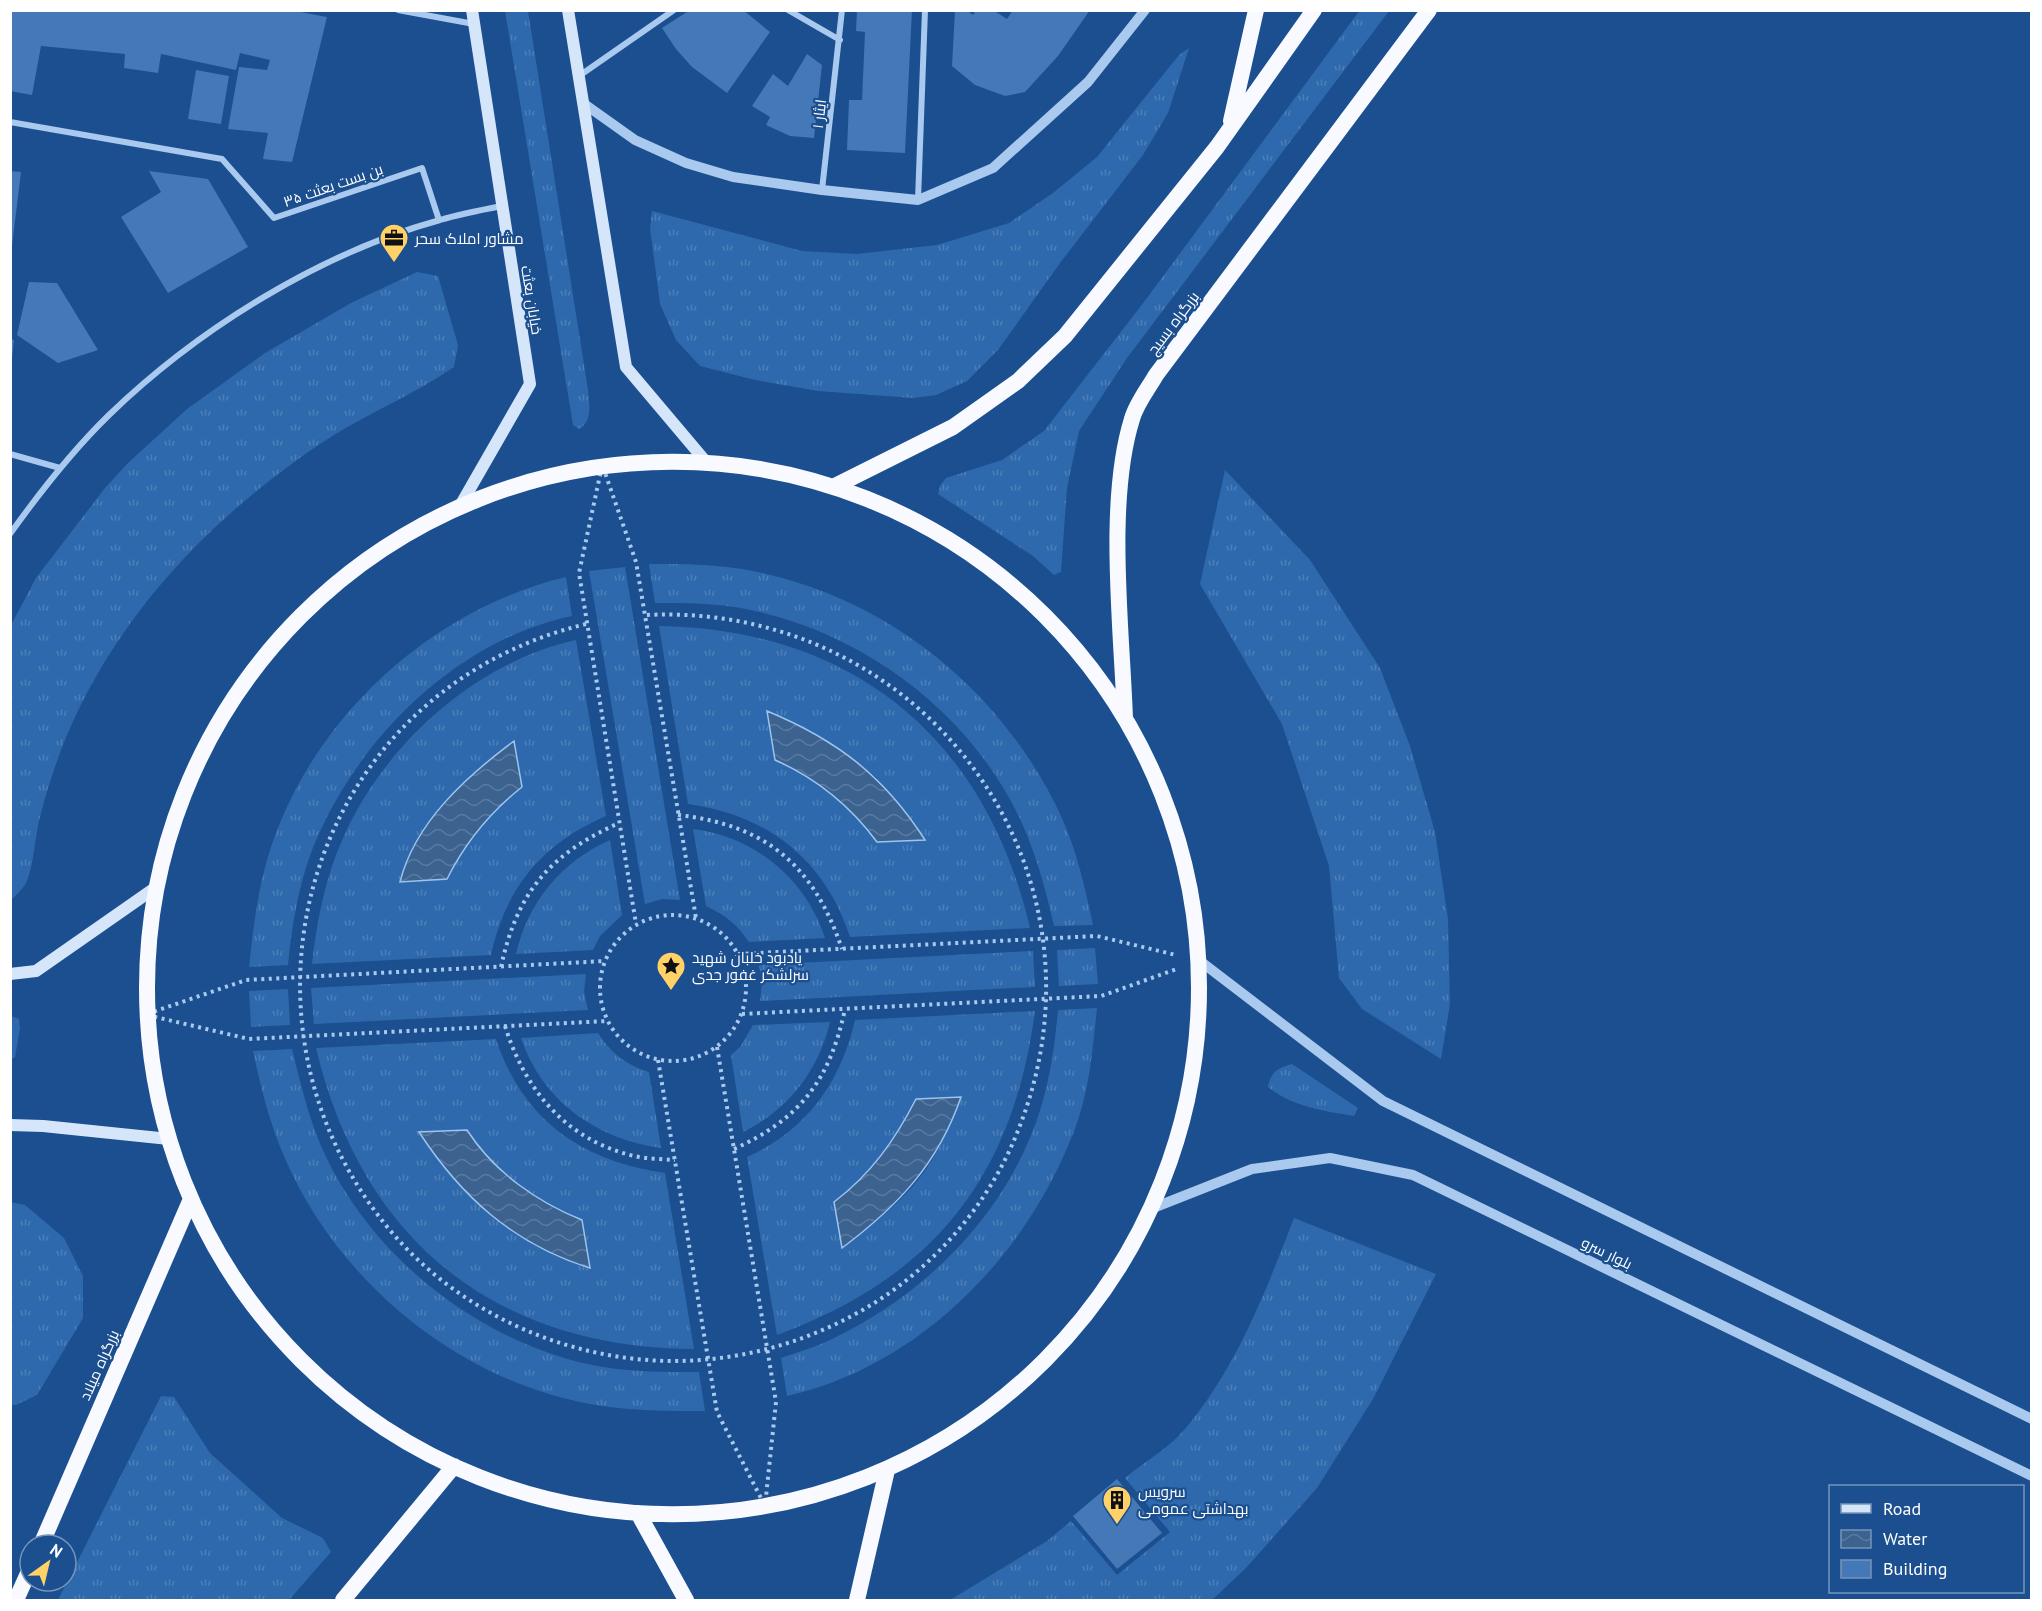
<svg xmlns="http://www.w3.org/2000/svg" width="2042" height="1611" font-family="'PT Sans',Cairo,sans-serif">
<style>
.grass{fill:url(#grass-tufts);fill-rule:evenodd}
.water{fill:url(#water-waves);stroke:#9cc4f0;stroke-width:1.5}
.building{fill:#4478b7}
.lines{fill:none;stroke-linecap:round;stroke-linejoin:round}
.path{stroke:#a9c9ee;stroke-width:4;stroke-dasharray:3 4.5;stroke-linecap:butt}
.minor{stroke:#a9c9ee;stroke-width:6}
.tertiary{stroke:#a9c9ee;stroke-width:10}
.secondary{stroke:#d6e6fa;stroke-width:12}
.trunk{stroke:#f8faff;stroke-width:16}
.labels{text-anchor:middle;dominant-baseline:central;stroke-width:4.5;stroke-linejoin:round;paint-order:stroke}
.street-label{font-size:15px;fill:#fff;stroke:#1b4f8f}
.poi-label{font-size:15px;fill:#fff;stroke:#1b4f8f;text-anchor:start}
</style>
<defs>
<pattern id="grass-tufts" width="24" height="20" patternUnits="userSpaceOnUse" patternTransform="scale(1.5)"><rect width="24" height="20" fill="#2e69ad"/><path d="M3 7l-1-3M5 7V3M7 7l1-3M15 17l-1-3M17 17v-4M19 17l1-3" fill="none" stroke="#4d80b9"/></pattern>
<pattern id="water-waves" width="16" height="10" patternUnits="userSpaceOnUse" patternTransform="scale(1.5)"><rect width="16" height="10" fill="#3c6290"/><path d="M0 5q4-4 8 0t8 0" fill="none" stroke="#597aa1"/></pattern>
</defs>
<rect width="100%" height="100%" fill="#1b4f8f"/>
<!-- grass -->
<path class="grass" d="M1360,10L1389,11L1127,358L1079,431L1067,488L1061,572L1054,575L1033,556L938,494L940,486L946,478L1002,460L1044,431L1144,302Z
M505,11H528L588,390C589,404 593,421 579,429L573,425Z
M1189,48L1168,113L1143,155L1060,263L998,350L967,381L936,395L913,398L818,391L755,380L700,366L676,340L660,304L650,228L652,211L802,251L857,254L937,245L1009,223L1053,193L1097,157L1179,55Z
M417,272L438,276L458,345L454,367C412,396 363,415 320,444C229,505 147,585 93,682C69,724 52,770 40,817C35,835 34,867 26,883C22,890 16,895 11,900V625L36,578L105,488L127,464L187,409L265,353L351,303Z
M1225,470L1310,560L1380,668L1410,746L1435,832L1448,919L1450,1004L1441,1059L1362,1009L1339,978L1329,866L1282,724L1200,584Z
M649,564C683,564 718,564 753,571C889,598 1003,691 1061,816C1077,851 1085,888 1093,925L1054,926C1047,895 1039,865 1027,835C980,719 867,633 746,609C716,603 685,603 655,603Z
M625,567L680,900L662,899L645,904L589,571Z
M566,577L572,616C463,639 370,727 323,825C301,869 293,917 288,965L249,967C253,930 257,895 267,860C307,723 428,610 566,577Z
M659,626C854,629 986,739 1030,928L850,937C825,860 768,815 688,804ZM768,711C809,728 842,749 877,778V842C851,807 816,778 775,759Z
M576,640L606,816C542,844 506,887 491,955L312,964C317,920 325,877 344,836C385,744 476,662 576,640ZM515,742L522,787C490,813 465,843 447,879Z
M693,829C754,836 806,879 825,938L749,942C737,924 725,915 706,906Z
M610,840L622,915L600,936L593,950L516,954C528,902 561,862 610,840Z
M1095,948L1098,984L1059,986L1057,950Z
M1033,951L1035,987L760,1001L762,983L759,965Z
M586,974L584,992L588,1010L314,1024L311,988Z
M288,989L290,1025L251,1027L249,991Z
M1097,1008C1093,1046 1090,1084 1078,1120C1033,1249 924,1365 787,1396L781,1358C798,1352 816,1347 832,1339C930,1292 1011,1209 1042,1104C1051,1073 1055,1042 1058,1010Z
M1035,1011C1013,1177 934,1277 777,1335L747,1157C806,1131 841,1082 855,1020ZM916,1099L955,1114C947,1129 941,1146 932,1160C910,1196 876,1223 842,1247L834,1202C871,1174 895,1140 916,1099Z
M11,1016L19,1019L20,1028L15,1057L11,1059Z
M830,1022C819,1070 788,1110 743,1132L731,1055L740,1047L753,1025Z
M598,1033C612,1054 625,1064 649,1072L661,1148C596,1139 542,1101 521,1038Z
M496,1039C523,1121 582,1161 665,1173L694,1349C496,1348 362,1241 316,1048ZM467,1130C494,1172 537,1202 582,1220L590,1268C514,1245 462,1197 419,1133Z
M292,1049C300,1081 307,1111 319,1141C366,1255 482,1346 603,1367C635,1372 666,1372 699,1372L705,1411C668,1411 633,1411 596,1405C461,1383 337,1282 284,1156C269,1122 261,1088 253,1051Z
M1292,1064L1358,1108L1354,1116C1324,1111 1292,1107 1268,1087C1271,1072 1277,1068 1292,1064Z
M11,1202L25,1205L64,1238L83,1276V1318L37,1395L16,1405H10Z
M1294,1218L1436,1274L1373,1399L1317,1488L1246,1568L1212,1600H950L1047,1541L1071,1521L1117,1575L1170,1532L1125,1478C1144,1462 1169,1448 1185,1429C1237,1367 1265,1293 1294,1218Z
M161,1396L174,1397L210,1453L282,1518L323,1538L331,1552L289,1600H58Z"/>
<!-- water -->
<path class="water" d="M767,711C837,740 884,776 925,840L877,842C851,807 816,778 775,760Z
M514,741L522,787C489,813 465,843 447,879L400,882C415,822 467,776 514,741Z
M961,1097C938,1164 898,1206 842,1248L834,1202C871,1174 895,1140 916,1099Z
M467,1130C494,1172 537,1202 582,1220L590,1268C514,1244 462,1198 419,1132Z"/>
<!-- building -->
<path class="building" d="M10,10H290L327,17L292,162L263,159L268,133L228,129L239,67L267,70L270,60L240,53L236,70L161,54L158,73L124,68L125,54L41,46L32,95L10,91Z
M690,10H743L770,32L727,93L692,67L676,49L662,28Z
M857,10H912L905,153L847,150L849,100H862L865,32L856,31Z
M955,10H966L973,15L976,10H993L1007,19L1013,10H1090L1058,56L1025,92L1005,96L975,85L952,66Z
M807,54L822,65L814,138L790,136L766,125L770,117L752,106L773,74L788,86Z
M196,70L229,76L221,124L188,119Z
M10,171L21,172L12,246L10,245Z
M149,171L208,179L248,247L168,293L121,217L161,192Z
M29,282L57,283L98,350L58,363L17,335Z
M10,339L14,340L12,358L10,357Z
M1117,1479L1162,1533L1117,1569L1073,1516Z"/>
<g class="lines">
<!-- path -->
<path class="path" d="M602,466L579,573L636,924
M603,467L636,562L696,918
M586,624C308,691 210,1021 394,1235C462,1313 564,1359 668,1361C745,1362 821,1339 885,1296C945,1255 993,1196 1019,1128C1121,869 922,601 645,615
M678,815C767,825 814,866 842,949
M600 988a73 73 0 1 1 146 0a73 73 0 1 1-146 0Z
M738,954L1097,936L1176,955
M501,967C517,892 550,854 619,823
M147,1014L246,980L605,961
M742,1014L1101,996L1177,969
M147,1015L249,1039L608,1021
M505,1026C525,1090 566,1140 634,1156C647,1159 662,1159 675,1160
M717,1047L776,1402L765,1506
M658,1060L717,1412L765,1506
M734,1149C800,1119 830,1080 845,1009"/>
<!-- minor -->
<path class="minor" d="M398,10L474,24
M788,10L840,40
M579,76L674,10
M10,122L222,159L274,218L422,168L439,220
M822,190L842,10
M918,200L925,10
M10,454L60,468
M10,534C40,492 72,451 109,415C198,329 320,253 440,220C460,214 481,210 502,206"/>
<!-- tertiary -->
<path class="tertiary" d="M583,103L635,140L686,163L733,177L822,190L918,200L993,168L1088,82L1145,10
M1200,961L1383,1101L2032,1419
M1153,1208L1252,1169L1330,1158L1413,1175L2032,1476"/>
<!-- secondary -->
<path class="secondary" d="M568,10L626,367L707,463
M460,506L530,384L472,10
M10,974L36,971L155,888
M10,1125L43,1126L169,1139"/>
<!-- trunk -->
<path class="trunk" d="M1231,121L1256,10
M147 988a526 526 0 1 1 1052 0a526 526 0 1 1-1052 0Z
M833,487L953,427L1018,381L1065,336L1217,147L1314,10
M1125,719C1122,631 1106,502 1132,419C1136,404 1148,389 1156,375L1429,10
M638,1513L686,1600
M41,1545L191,1199
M16,1600L30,1569
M343,1600L454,1466
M857,1600L887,1470"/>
</g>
<!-- icons -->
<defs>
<g id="office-pin" transform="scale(1.5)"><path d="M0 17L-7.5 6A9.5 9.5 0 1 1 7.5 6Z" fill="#ffd166" stroke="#1b4f8f"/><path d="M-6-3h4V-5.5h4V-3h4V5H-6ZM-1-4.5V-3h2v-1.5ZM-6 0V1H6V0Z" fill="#111"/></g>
<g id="sight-pin" transform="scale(1.5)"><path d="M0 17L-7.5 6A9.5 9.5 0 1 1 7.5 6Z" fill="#ffd166" stroke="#1b4f8f"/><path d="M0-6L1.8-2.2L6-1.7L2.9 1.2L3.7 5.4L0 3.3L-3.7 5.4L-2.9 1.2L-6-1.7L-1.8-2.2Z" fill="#111"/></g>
<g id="building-pin" transform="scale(1.5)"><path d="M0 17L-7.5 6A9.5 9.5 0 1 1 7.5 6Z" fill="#ffd166" stroke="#1b4f8f"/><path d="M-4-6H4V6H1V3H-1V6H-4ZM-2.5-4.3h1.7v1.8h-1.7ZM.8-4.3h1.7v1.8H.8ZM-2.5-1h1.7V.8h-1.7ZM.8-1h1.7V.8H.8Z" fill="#111"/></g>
</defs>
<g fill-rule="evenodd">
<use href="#office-pin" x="394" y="238"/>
<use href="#sight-pin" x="671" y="966"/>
<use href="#building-pin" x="1117" y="1500"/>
</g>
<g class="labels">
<!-- street labels -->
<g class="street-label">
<text transform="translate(819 114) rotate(-83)">ایثار ۱</text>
<text transform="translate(333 185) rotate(-19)">بن بست بعثت ۳۵</text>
<text transform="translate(532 300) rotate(81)">خیابان بعثت</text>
<text transform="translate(1173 323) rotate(-53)">بزرگراه بسیج</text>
<text transform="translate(1607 1253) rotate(26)">بلوار سرو</text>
<text transform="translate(99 1365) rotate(-66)">بزرگراه میلاد</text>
</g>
<!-- poi labels -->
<g class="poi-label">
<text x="415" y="238">مشاور املاک سحر</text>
<text x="692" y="957">یادبود خلبان شهید<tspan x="692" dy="17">سرلشکر غفور جدی</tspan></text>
<text x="1138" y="1491">سرویس<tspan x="1138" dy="17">بهداشتی عمومی</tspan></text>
</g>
</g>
<!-- border -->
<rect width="2042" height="1611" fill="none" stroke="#ffffff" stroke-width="24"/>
<!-- legend -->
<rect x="1829" y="1485" width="195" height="108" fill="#1b4f8f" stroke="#7695bc" stroke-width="1.5"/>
<rect x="1841" y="1504" width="30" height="9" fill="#d6e6fa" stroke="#7695bc" stroke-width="1.5"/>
<text x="1883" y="1515" font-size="18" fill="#ffffff">Road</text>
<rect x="1841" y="1530" width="30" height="18" fill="url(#water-waves)" stroke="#7695bc" stroke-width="1.5"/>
<text x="1883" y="1545" font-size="18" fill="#ffffff">Water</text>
<rect x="1841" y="1560" width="30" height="18" fill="#4478b7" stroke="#7695bc" stroke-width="1.5"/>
<text x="1883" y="1575" font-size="18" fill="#ffffff">Building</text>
<!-- north arrow -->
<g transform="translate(48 1563) rotate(34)"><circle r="28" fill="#1b4f8f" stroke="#7695bc" stroke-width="1.5"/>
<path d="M0-4.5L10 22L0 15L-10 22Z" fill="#ffd166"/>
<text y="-9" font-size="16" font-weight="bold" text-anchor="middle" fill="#ffffff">N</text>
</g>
</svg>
